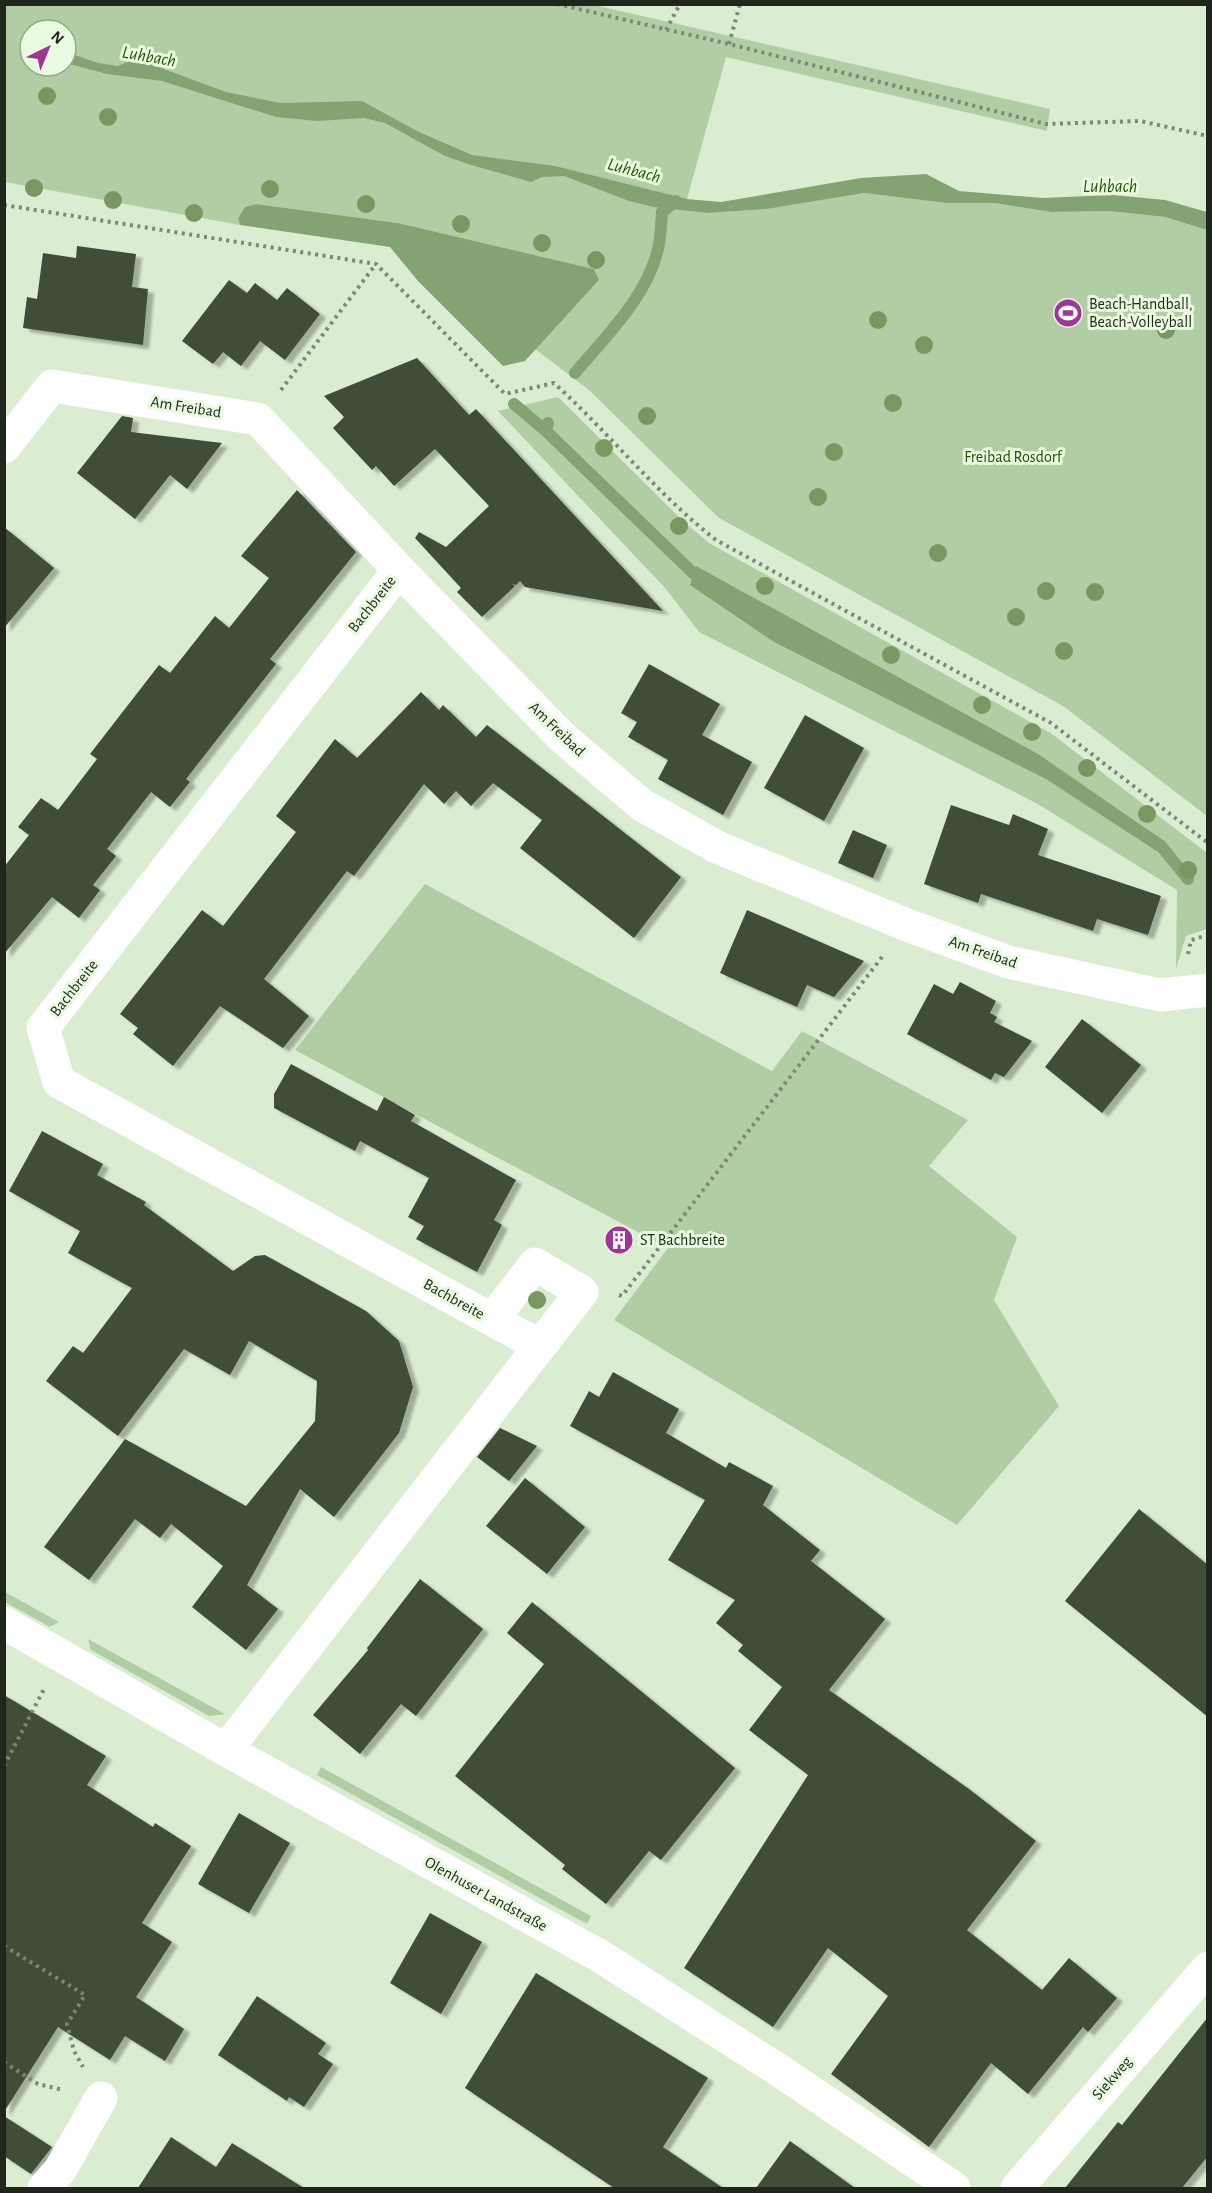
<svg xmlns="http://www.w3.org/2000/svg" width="1212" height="2193" font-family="'Alegreya Sans',sans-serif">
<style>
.green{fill:#b1cda3;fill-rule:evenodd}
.water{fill:#83a472}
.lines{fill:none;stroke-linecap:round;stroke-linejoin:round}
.stream{stroke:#83a472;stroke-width:12}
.building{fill:#3f4e37;filter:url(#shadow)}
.path{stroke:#7b8875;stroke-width:4;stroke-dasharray:3 4.5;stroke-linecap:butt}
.minor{stroke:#fff;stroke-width:33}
.tree{fill:#789761}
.labels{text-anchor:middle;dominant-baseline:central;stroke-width:6;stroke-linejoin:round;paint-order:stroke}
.poi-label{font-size:16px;fill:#1f261b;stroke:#e8fbde;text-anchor:start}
.street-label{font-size:16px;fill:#1f261b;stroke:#e8fbde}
.park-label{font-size:16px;fill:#275005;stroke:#e8fbde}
.water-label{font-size:18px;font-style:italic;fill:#285207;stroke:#e8fbde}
</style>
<defs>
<filter id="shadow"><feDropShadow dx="6" dy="4" stdDeviation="1.5" flood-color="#0004"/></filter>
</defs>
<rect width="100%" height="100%" fill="#daedd1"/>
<!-- green -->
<path class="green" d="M4,5H594L1050,109L1047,131L726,57L684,210L707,213L767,209L864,193L946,203H994L1051,212L1109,211L1165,217L1207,230V816L1063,706L719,518L589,390L535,349L599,280L594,269L398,223L256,204L245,207L238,217L240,225L5,182ZM30,30H66V66H30Z
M558,397L682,520L709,543L1052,734L1207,853V929L1186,936L1176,969L1177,890L1036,803L699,632L666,589L498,411Z
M425,884L772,1071L802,1031L968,1120L929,1166L1017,1237L994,1300L1059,1406L957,1525L614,1320L668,1248L295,1050Z
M5,1592L59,1622L50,1627L5,1602Z
M88,1639L225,1714L209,1716L91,1650Z
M321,1767L591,1916L587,1924L317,1775Z"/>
<!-- water -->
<path class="water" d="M66,52L98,63L118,66L132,60L153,65L226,92L280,103L362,101L419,132L472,155L555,166L687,199L721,202L861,178L926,174L959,191L1042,198L1113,195L1165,200L1207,212V230L1165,217L1109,211L1051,212L994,203H946L864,193L767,209L707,213L654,207L629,201L564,176L542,177L531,182L468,164L445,156L385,123L364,118L317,121L276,117L162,81L107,74L66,63Z
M256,204L398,223L594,269L599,280L525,361L503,366L418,281L390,247L240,225L238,218L245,207Z
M696,566L1038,754L1164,841L1158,852L1046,779L774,642L690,585Z"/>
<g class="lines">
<!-- stream -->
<path class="stream" d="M575,373C605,337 647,297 658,249C661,237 661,224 662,212L676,201
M514,404L546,431
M548,423L546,431L693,573L705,581
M1148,837L1161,846L1188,879"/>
</g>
<!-- building -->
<path class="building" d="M77,246L136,254L132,287L148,289L143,345L23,328L27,297L37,299L43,253L76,258Z
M229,280L247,293L255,283L277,300L287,288L320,314L285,360L260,341L241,366L223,352L213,364L182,341Z
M417,358L469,415L476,409L663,611L525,587L520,581L516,585L512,584L515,586L482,617L457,592L461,588L415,538L419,532L446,547L489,506L435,449L394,486L376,466L372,470L333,428L344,417L324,396Z
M122,416L133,418L131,432L222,443L187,489L170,475L135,519L77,473Z
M297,490L356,552L270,659L276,664L186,779L190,782L170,807L151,792L107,849L116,856L93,885L100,890L79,918L52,897L4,954V867L29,835L18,827L41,798L58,810L97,759L90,754L159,665L170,673L215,616L229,628L269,578L241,556Z
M4,527L54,568L4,628Z
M649,664L720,704L702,735L752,762L723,815L658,779L668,760L628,737L637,722L621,713Z
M421,692L439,710L443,705L476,737L487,725L681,877L634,938L520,848L542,820L493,783L471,806L456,791L444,804L424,784L354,876L347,871L264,979L309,1016L283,1048L220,1006L173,1066L133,1034L138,1028L120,1014L202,910L223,926L296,832L276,816L335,739L357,758Z
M805,715L864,748L824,821L764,788Z
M951,805L1009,825L1013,814L1048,829L1038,855L1161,896L1148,935L1097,919L1093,931L981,894L978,903L924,884Z
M853,830L887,845L873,878L838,863Z
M747,910L864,961L834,997L807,985L797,1007L720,973Z
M960,982L996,1001L990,1013L997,1017L994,1022L1032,1041L1004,1077L995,1073L991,1080L907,1034L934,984L953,994Z
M1082,1019L1141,1065L1102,1113L1045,1067Z
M291,1064L377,1111L384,1097L415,1115L411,1121L516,1180L494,1220L502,1225L477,1272L416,1239L424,1226L408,1217L429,1178L360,1141L355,1151L274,1108V1094Z
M42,1131L103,1164L97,1175L146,1202L144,1205L233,1271L255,1256L265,1255L366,1311L399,1341L413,1387L399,1433L334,1517L300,1489L247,1585L278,1609L246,1650L192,1607L223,1566L171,1524L160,1538L135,1519L89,1580L44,1547L125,1439L246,1506L315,1421L317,1381L249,1341L230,1375L184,1349L118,1436L46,1381L73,1346L83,1353L132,1288L68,1253L80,1231L9,1191Z
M613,1372L679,1409L666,1433L726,1468L729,1462L773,1486L763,1505L820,1550L811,1561L885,1619L829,1690L969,1789L1036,1841L967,1930L1042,1990L1069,1958L1117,1998L1088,2032L1083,2027L1028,2094L991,2063L929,2147L831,2074L888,1996L828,1948L773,2027L684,1968L808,1775L749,1730L782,1687L738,1651L743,1645L716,1623L735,1600L668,1560L705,1500L570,1426L589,1391L599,1397Z
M500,1428L537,1446L509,1481L477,1457Z
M525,1478L585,1527L547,1574L486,1526Z
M1139,1509L1208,1565V1717L1065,1601Z
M420,1579L483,1629L416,1716L401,1704L360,1754L313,1715L368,1650L367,1648Z
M532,1602L735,1768L661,1860L649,1851L606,1904L562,1869L565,1865L455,1776L544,1664L507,1633Z
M4,1695L106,1756L87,1785L153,1827L155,1823L191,1846L142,1923L172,1942L136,1997L184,2029L165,2061L125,2036L110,2060L58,2027L4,2112Z
M239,1813L290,1843L249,1913L198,1884Z
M430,1913L482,1942L441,2014L390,1983Z
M536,1973L708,2078L663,2147L723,2188H614L465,2088Z
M257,1996L326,2043L318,2054L333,2064L304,2107L289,2097L287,2101L218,2055Z
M1208,2017V2156L1182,2188H1065L1118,2122L1122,2125Z
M4,2116L52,2147L31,2174L4,2156Z
M171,2137L216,2167L232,2143L304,2188H138Z
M790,2141L855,2188H756Z"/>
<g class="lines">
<!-- path -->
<path class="path" d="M557,4L729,44L1046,124L1140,121L1208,136
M666,30L680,4
M729,44L740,4
M4,205L376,264L505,394L554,383C610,434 656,493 716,540L1051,723L1208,843
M281,390L376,264
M1188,954L1191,940L1208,935
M619,1295L622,1296L882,957
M4,1766L44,1689
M4,1946L85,1995L67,2024L74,2051L83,2067
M4,2062L38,2084L63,2090"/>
<!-- minor -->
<path class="minor" d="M4,447L52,386L258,419L399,570L563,738L642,805L717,847L907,925L1008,962L1160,995L1208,990
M492,1320L535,1264L582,1292L540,1346
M4,1623L226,1750L600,1956L780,2071L954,2188
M226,1750L540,1346L59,1082L43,1028L399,570
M44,2188L60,2170L101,2098
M1017,2188L1208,1968"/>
</g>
<!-- trees -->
<g class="tree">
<circle cx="47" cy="96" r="9"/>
<circle cx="108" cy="117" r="9"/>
<circle cx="34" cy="188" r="9"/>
<circle cx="270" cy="189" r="9"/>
<circle cx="113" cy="200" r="9"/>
<circle cx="366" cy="204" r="9"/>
<circle cx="194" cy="213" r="9"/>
<circle cx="461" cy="224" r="9"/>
<circle cx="542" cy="243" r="9"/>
<circle cx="596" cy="260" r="9"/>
<circle cx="878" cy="320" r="9"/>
<circle cx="1166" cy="330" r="9"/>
<circle cx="924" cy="345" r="9"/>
<circle cx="893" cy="403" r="9"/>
<circle cx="647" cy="416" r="9"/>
<circle cx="604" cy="448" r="9"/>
<circle cx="834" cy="452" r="9"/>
<circle cx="818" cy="497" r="9"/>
<circle cx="679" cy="526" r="9"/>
<circle cx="938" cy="553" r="9"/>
<circle cx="765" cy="586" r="9"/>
<circle cx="1046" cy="591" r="9"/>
<circle cx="1095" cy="592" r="9"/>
<circle cx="1016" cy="617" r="9"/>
<circle cx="1064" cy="651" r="9"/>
<circle cx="891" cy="655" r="9"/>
<circle cx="982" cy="705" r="9"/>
<circle cx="1032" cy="732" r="9"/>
<circle cx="1087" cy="768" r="9"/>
<circle cx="1147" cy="814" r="9"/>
<circle cx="1188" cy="870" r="9"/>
<circle cx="537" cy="1300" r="9"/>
</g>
<!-- icons -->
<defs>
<g id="stadium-disc" transform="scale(1.5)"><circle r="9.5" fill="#9e3597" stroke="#e8fbde"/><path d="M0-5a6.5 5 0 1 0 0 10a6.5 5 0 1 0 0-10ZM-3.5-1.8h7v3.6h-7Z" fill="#fff"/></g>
<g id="building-disc" transform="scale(1.5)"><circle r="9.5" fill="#9e3597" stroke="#e8fbde"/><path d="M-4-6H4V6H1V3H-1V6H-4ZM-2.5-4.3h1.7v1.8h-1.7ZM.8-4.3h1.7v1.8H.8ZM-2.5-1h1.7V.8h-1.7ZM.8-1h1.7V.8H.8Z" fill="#fff"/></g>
</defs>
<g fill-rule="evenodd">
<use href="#stadium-disc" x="1068" y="313"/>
<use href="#building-disc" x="619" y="1240"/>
</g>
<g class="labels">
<!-- poi labels -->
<g class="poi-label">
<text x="1089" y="304">Beach-Handball,<tspan x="1089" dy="18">Beach-Volleyball</tspan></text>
<text x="640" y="1240">ST Bachbreite</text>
</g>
<!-- street labels -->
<g class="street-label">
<text transform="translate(186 407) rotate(9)">Am Freibad</text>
<text transform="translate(372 604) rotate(-52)">Bachbreite</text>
<text transform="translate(557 729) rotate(44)">Am Freibad</text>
<text transform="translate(983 952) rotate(19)">Am Freibad</text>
<text transform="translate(74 988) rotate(-52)">Bachbreite</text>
<text transform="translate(454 1299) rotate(29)">Bachbreite</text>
<text transform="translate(486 1894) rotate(29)">Olenhuser Landstraße</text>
<text transform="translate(1112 2078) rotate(-49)">Siekweg</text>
</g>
<!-- park labels -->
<g class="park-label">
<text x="1013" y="457">Freibad Rosdorf</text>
</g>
<!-- water labels -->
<g class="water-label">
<text transform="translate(149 57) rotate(10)">Luhbach</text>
<text transform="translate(634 171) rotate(15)">Luhbach</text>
<text x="1110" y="187">Luhbach</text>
</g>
</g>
<!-- border -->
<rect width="1212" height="2193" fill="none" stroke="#1f261b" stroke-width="12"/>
<!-- north arrow -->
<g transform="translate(48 48) rotate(43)"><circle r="28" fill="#e8fbde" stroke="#98a690" stroke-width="1.5"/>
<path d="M0-4.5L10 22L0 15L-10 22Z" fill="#9e3597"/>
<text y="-9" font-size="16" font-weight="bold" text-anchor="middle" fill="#1f261b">N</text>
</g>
</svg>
